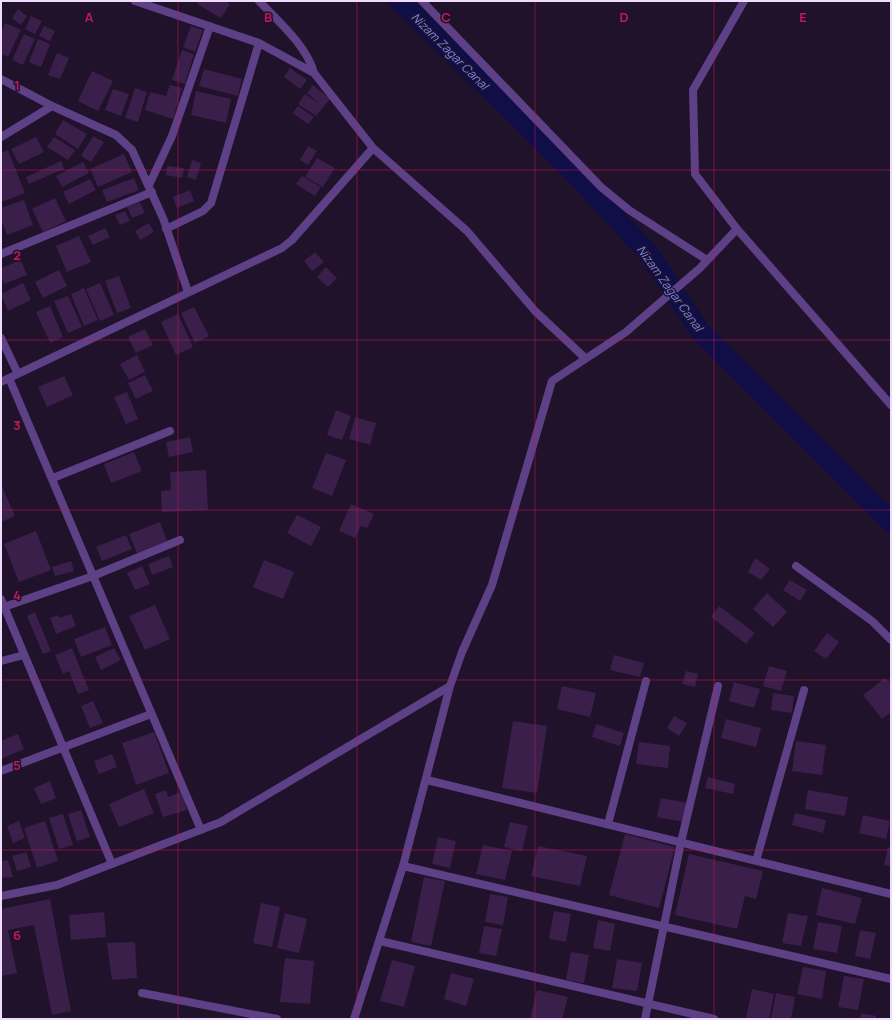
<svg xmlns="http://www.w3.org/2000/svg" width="892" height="1020" font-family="Manrope,sans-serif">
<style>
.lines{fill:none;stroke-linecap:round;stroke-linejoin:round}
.canal{stroke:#100e47;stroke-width:20}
.building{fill:#391f4a}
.minor{stroke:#5e4086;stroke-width:8}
.tertiary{stroke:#5e4086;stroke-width:8}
.grid{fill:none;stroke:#c2185b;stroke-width:1;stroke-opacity:0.55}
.labels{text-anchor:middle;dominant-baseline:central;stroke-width:3;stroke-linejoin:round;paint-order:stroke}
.water-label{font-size:12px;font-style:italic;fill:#7185f7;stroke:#20122a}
.grid-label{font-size:13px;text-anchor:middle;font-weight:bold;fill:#c2185b;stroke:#20122a;stroke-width:3;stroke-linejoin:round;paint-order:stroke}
</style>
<rect width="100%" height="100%" fill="#20122a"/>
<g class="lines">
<!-- canal -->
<path class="canal" d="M400,1L575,174L650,255L699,330L891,522"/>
</g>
<!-- building -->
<path class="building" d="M199,1H225L230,4L221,18L197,4Z
M18,9L27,16L21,25L12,18Z
M31,16L42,21L35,34L25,29Z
M5,23L21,30L8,57L1,54V33Z
M44,26L55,31L50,41L39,36Z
M191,26L203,30L195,52L183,47Z
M24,34L35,39L23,65L12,60Z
M38,39L50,44L41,67L29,62Z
M182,50L194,54L185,84L172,80Z
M57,53L69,58L60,79L48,75Z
M290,68L307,80L300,89L284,77Z
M204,69L242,79L238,96L199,86Z
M92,71L113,81L98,111L78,101Z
M170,85L182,88L173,119L145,110L150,92L166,96Z
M313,85L330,99L316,116L298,104L305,94L320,104L307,93Z
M135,88L147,92L138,122L125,118Z
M113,89L129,94L121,116L105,110Z
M196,91L231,99L226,123L191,115Z
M298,106L314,117L308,124L293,113Z
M63,120L87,134L78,149L55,134Z
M93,136L104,142L91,162L81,156Z
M36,137L44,152L19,164L11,149Z
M54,137L75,150L68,160L47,147Z
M308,146L317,151L308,165L300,160Z
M8,150L25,193L1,202V153Z
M124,154L132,172L98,187L90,169Z
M317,158L335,168L323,187L305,177Z
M192,160L201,163L196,180L187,177Z
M61,161L64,169L29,184L26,177Z
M83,162L89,173L62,187L56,176Z
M167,166L184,168L182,178L166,175Z
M302,176L321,187L315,196L296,184Z
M134,178L139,190L107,202L102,190Z
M90,179L96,190L69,204L63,192Z
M190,190L194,201L177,208L173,197Z
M55,198L66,221L43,232L32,209Z
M24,200L33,225L7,235L1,219V208Z
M140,202L145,213L132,218L127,207Z
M125,211L130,221L120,225L115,215Z
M149,223L154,232L140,240L135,231Z
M105,228L110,237L93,245L88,236Z
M79,236L91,262L67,272L56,246Z
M315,252L324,262L312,271L304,261Z
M21,260L27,275L4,284L1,276V268Z
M326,267L337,278L328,287L317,277Z
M59,270L67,286L43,298L35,282Z
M119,276L131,308L117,313L105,281Z
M23,283L31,300L8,311L1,294Z
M100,283L114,315L100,321L86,289Z
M84,288L98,320L84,326L71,294Z
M68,296L82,327L68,333L54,301Z
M50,306L63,337L50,343L36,312Z
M194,307L209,336L195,343L181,313Z
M178,314L193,347L176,355L161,322Z
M145,329L153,345L136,353L128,337Z
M137,355L145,372L129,380L120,364Z
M145,375L153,391L136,399L128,383Z
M64,376L73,395L47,407L38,387Z
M127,392L138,419L126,424L114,397Z
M336,410L351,416L342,440L327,435Z
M355,417L376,423L370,445L349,439Z
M190,437L193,452L169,457L166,442Z
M134,452L142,471L111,483L104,464Z
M326,453L346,460L332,496L312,488Z
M206,470L208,510L162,512L161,491L171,490L170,472Z
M1,484L15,516L1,522Z
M351,504L374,514L367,528L361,526L355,538L339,531Z
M297,515L321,527L311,546L287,533Z
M160,522L167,541L137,553L129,534Z
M36,531L51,570L19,582L4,544Z
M126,535L132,549L102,561L96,547Z
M169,556L173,567L152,575L148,564Z
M755,558L770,569L761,580L748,572Z
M264,560L294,572L283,599L253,587Z
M71,561L74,571L55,576L52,567Z
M142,566L150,584L135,590L127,573Z
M790,580L807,590L800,601L783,590Z
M767,593L787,612L773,627L753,609Z
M155,605L170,639L145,650L129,616Z
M719,606L755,633L746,644L711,617Z
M35,612L51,651L43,654L27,616Z
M71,614L76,626L56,634L50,618L58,615L59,618Z
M105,627L112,645L81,657L74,639Z
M827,633L839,642L826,659L814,651Z
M72,648L89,690L78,694L69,671L63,674L55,655Z
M114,648L121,660L101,670L95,657Z
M614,655L644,663L640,677L610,670Z
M769,666L787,671L781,691L763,686Z
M686,671L698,674L695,687L682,684Z
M885,678L891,684V712L882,719L863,695Z
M734,682L760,689L754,708L729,701Z
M562,686L596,693L590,717L557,709Z
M773,693L794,696L792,713L771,710Z
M93,701L103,723L90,728L81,706Z
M674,716L687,723L679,736L667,728Z
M726,719L761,728L756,747L721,738Z
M513,721L547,726L537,793L502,788Z
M596,724L624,733L620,746L592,737Z
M154,732L169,773L136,785L122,743Z
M18,734L24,749L1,759V741Z
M796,741L826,745L822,775L792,771Z
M639,742L670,746L668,768L636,764Z
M112,754L117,767L99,774L94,761Z
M708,777L735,784L733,794L705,788Z
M50,781L56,798L41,804L34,788Z
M144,789L154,813L119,827L109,804Z
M166,790L168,797L181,792L187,810L163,817L155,794Z
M808,790L848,797L845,816L805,809Z
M661,798L688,803L684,822L657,817Z
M81,810L90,837L77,841L68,814Z
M795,813L826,820L823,833L792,825Z
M63,814L73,845L59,849L49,818Z
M863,815L890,821L886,839L859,833Z
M19,821L25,838L13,843L7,826Z
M45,821L58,861L37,868L24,828Z
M510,822L528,826L522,851L504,847Z
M625,834L675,847L659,908L609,895Z
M438,837L456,841L450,868L432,864Z
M483,845L512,851L505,880L476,874Z
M538,846L587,856L580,886L531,876Z
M888,847L891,848V866L884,865Z
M26,852L31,867L17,871L12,856Z
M689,854L763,871L756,899L745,896L737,929L675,915Z
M8,860L13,877L1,878V861Z
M424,877L445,881L431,946L411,942Z
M822,888L862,898L855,924L816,915Z
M490,894L508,897L503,925L485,922Z
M50,899L71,1011L52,1015L34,925L8,930L17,973L1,976V909Z
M261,903L280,907L272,947L253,943Z
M554,911L571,914L566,942L549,939Z
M104,912L106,937L71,940L69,915Z
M285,913L307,919L299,953L277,948Z
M788,913L808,916L801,946L782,943Z
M598,920L615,924L610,951L593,948Z
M818,922L842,926L837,953L813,949Z
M484,926L502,929L496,956L479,953Z
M860,930L876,933L870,959L855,956Z
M135,942L137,978L112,980L107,943Z
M571,952L589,955L584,983L566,980Z
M285,958L314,961L310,1004L280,1002Z
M617,959L642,963L637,991L612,988Z
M392,960L415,966L404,1007L380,1001Z
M803,967L826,971L822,999L797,994Z
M451,973L474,979L466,1006L444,999Z
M844,976L864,979L858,1010L838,1007Z
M752,989L774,994L769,1019L746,1018Z
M537,990L568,997L562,1019H530Z
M776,993L795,997L791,1019H771Z
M861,1013L876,1016V1019H860Z"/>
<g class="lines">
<!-- minor -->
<path class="minor" d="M135,1L259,43L314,73L373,148L467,231L535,311L585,358
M259,1C278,21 307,46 314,73
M422,1L601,187L629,210L707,260
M1,79L52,106L116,135L132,150L163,218L188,292
M1,137L52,106
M149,185L172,136L210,26
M166,229L203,211L211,203L259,43
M1,254L152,192
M1,338L18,374
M9,378L201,830
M1,382L282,248L292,240L373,148
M53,478L170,431
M796,566L872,621L891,640
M1,599L112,864
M4,607L93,576L180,540
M1,661L24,655
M1,771L151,714
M427,780L891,894
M608,824L646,681
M756,861L804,690
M403,866L891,979
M380,941L714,1019
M142,993L277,1019
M354,1019L403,866L450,686
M645,1019L681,842L718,686"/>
<!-- tertiary -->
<path class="tertiary" d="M744,1L693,90L695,174L737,229L891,405
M1,896L57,885L221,822L450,686L462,652L492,585L552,381L626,332L700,268L737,229"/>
</g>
<!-- grid -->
<path class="grid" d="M178,1V1019M357,1V1019M535,1V1019M714,1V1019M1,170H891M1,340H891M1,510H891M1,680H891M1,850H891"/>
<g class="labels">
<!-- water labels -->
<g class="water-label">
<text transform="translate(450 51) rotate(45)">Nizam Zagar Canal</text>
<text transform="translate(670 288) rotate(54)">Nizam Zagar Canal</text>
</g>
</g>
<g class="grid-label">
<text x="89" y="22">A</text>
<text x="268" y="22">B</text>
<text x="446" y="22">C</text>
<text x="624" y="22">D</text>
<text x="803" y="22">E</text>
<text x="17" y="90">1</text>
<text x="17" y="260">2</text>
<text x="17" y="430">3</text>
<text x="17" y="600">4</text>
<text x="17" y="770">5</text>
<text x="17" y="940">6</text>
</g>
<!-- border -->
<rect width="892" height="1020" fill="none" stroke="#eeddfd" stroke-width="4"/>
</svg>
